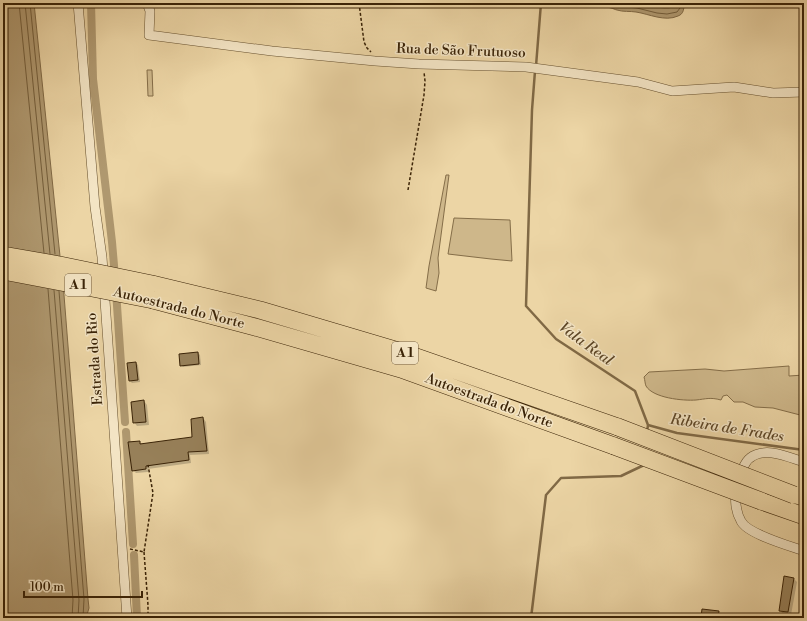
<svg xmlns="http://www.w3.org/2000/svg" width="807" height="621" font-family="'Libre Bodoni',serif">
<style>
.green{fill:#ceb78a;stroke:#846d48}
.water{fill:#af986f;stroke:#806945}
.shadow{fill:#0003}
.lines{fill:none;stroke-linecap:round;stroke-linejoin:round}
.shore{stroke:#745e3b;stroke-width:1}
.stream{stroke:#806945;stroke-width:2.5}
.canal{stroke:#af986f;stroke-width:8}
.building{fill:#978059;stroke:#3a2307}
.minor-casing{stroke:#66502e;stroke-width:10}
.motorway-casing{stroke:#3a2307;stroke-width:18}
.path{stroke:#3a2307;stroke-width:1.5;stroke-dasharray:3 2;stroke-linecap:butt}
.minor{stroke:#f3e4c4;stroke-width:9}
.motorway{stroke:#ecd5a5;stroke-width:17}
.motorway-bridge-casing{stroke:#3a2307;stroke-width:18;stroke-linecap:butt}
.motorway-bridge{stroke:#ecd5a5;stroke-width:17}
.labels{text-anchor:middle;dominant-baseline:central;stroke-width:3;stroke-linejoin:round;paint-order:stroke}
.shield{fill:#f3e4c4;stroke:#725d40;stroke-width:1}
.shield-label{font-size:13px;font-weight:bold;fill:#3a2307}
.street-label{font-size:14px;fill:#3a2307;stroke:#f3e4c4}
.water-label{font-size:15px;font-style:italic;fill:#5d4626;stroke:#f3e4c4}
</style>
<rect width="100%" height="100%" fill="#ecd5a5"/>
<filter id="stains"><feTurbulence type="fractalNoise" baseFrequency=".005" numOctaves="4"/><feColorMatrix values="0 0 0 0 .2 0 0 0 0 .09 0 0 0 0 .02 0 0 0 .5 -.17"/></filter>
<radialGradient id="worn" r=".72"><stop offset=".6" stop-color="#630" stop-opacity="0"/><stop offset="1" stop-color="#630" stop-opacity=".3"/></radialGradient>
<!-- green -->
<path class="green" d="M147,70H152L153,96H148Z
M446,175H449L438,258L439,273L436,291L426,288L429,266Z
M454,218L510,220L512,261L491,259L448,254Z
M789,366V376L804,375V416L773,408L755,407L743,402H734L727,395L723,396L721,400C710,397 706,399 696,400C683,401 653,398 646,386C645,384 645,380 644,377L649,372L705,369L724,371Z"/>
<!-- water -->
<path class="water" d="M3,3H34L64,295L88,599L89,608L86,618H3Z
M588,3H684C684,8 684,14 678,16C665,22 649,14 636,12C630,11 623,12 617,10C616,10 612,8 611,8C603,5 595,10 588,3Z"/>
<!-- shadow -->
<path class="shadow" d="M198,353L200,355L201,365L183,367L181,365Z
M136,363L138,365L140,382L132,383L130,381Z
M144,401L147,405L149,425L137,426L134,422Z
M203,418L206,422L209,454L190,455L191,463L148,469V472L136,473L133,470L139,442L142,444L194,438Z
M793,578L797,582L791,615L783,614L780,610Z
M703,610L718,612L720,614V618H703Z"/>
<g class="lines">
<!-- shore -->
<path class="shore" d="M19,3L44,253
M25,3L50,254
M30,3L55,254
M595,3H611L618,6L637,8L657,13L667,14L677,12L680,8V3
M633,3C648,4 660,10 674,7L675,3
M48,289L73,600L72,618
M54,290L79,600L78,618
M59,291L84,599L83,618"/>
<!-- stream -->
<path class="stream" d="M536,66L541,3
M535,71L532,110L526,306L556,339L635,391L648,425L647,432
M648,425L677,433L804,450
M531,618L546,495L561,478L621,476L642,466L643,463"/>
<!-- canal -->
<path class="canal" d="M91,3L93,79L112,242L115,277
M116,291L125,422
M126,432L133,544
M134,555L137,618"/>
</g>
<!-- building -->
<path class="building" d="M198,352L199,364L180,366L179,354Z
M136,362L138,380L129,381L127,363Z
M144,400L146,422L133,423L131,402Z
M203,417L207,451L188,452L189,460L146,466V469L132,471L128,442L140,441V444L192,437L191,419Z
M784,576L794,578L788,612L779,611Z
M702,609L719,611L718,618L701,617Z"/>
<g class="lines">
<!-- minor casing -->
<g class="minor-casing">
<path id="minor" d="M78,3L95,207L102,257L127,618
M147,3L150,11L149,35L272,51L375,61L419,64L526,67L638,82L672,91L734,87L773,93L804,92
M739,476C742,471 745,461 750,458C765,446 788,457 804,462
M736,488C735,500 735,511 741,521C747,534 790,546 804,551"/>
</g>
<!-- motorway casing -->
<g class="motorway-casing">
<path id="motorway" d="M152,284L260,310L405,353L618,427
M153,300L255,327L401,369L614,446
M761,501L804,516"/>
</g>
<!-- path -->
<path class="path" d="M359,3L364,42L367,48L371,52
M408,190L424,95L425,81L424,72
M130,549L144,552L153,493L148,465
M144,552L148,605V618"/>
<!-- minor -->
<use href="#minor" class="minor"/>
<!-- motorway -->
<use href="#motorway" class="motorway"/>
<!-- motorway-bridge casing -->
<g class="motorway-bridge-casing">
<path id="motorway-bridge" d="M3,255L60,265L152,284
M3,271L92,288L153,300
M618,427L794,495
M614,446L761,501"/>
</g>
<!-- motorway-bridge -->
<use href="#motorway-bridge" class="motorway-bridge"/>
</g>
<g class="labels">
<!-- shield labels -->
<g class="shield">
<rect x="65" y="274" width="26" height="22" rx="3"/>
<rect x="392" y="342" width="26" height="22" rx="3"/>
</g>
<g class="shield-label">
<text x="78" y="285">A 1</text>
<text x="405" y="353">A 1</text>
</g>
<!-- street labels -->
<g class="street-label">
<text transform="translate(461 51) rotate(2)">Rua de São Frutuoso</text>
<text transform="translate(179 308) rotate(14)">Autoestrada do Norte</text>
<text transform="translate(95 359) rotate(-94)">Estrada do Rio</text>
<text transform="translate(489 401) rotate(20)">Autoestrada do Norte</text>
</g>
<!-- water labels -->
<g class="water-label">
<text transform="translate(586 344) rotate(36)">Vala Real</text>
<text transform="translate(727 428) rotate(9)">Ribeira de Frades</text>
</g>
</g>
<!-- margin -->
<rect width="807" height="621" fill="none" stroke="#ecd5a5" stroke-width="16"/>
<rect x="4" y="4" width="799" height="613" fill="none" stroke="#3a2307" stroke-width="2"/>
<rect x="8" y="8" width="791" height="605" fill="none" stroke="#3a2307"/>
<!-- scale -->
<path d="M24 591v6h118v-6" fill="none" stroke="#3a2307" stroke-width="2"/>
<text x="30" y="591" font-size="12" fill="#3a2307" stroke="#f3e4c4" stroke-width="3" paint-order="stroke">100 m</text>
<rect width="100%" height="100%" filter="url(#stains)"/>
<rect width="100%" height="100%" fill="url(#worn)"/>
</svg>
